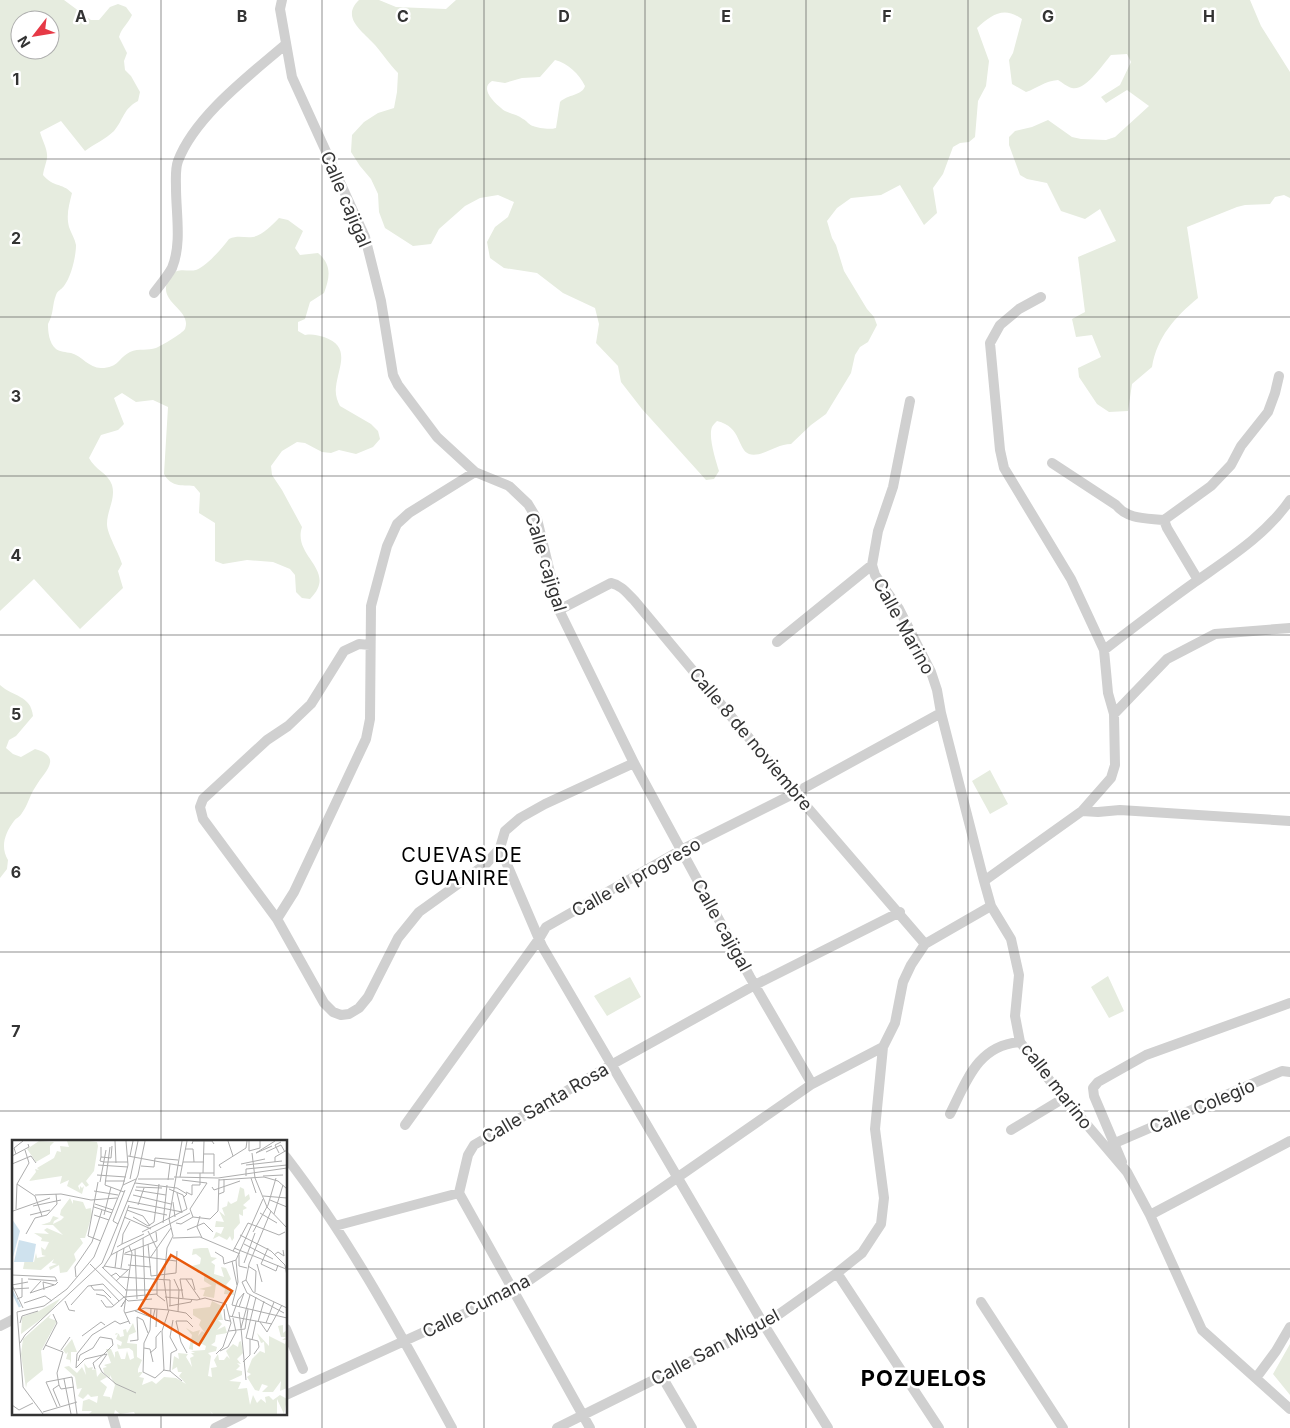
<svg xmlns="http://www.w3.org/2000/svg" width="1290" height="1428" font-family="Inter,sans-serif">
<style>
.green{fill:#e6ecdf;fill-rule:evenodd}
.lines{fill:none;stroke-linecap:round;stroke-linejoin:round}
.street{stroke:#d0d0d0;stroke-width:10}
.grid{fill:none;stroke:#333;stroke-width:1;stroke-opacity:0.55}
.labels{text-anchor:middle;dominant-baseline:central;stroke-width:5;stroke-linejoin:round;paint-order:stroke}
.street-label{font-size:18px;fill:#333;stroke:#fff}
.quarter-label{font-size:20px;letter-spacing:1px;fill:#000;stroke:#fff}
.district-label{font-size:22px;font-weight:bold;letter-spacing:1px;fill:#000;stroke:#fff}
.inset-river{fill:none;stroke:#cfe2ee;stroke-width:2.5}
.inset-road{fill:none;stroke:#adadad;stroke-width:1}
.view{fill:#e8590c;fill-opacity:0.15;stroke:#e8590c;stroke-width:2.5}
.inset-edge{fill:none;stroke:#333;stroke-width:2.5}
.grid-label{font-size:16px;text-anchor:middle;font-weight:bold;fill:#333;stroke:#fff;stroke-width:5;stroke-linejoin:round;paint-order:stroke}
</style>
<rect width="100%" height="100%" fill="#fff"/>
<!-- green -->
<path class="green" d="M0,0H64L91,20H99L110,7L118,4L126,7L132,15C128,24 122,27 119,37L127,53L124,61L125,70L131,76L140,92L138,101C123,109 124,119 114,131C106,139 94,144 85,151L61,121L40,132C42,140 48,149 47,158C46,164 44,168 43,175C54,188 61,182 72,193C69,205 66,215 69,227C71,233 75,239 76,245C76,257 71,277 64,286C61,290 58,290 56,295C52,305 54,313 48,324C48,332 49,343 56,349C60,352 66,352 71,353C82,356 89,368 101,368C119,368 118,358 130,352C139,348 148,351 156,348C161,346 183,333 185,329C193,308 152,302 171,275C178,267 187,272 196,270C207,266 222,248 229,239C238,235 244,238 253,237C263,235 272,225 279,218L288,220L303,231L295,248L300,255L318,253C332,265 330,277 324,293L310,302L305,319L298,322V331L305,335C313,334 316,335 324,337C352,347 338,367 336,387C335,394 337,400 340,406L371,424L378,431L380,439L373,447L356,454L339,450L331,453L322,452L305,443L297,442L282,451L271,466L272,475L282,490L302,527C292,557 339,570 310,599L302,598L296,592L295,575L290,569L273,562L247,560L223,564L215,561V523L199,513L200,493L194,486C181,485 171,487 164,474L168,407L153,400L136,402L122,393L114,398L124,424L118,430L101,435L89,458C95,470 108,473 112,485C116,499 107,510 107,524C107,534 119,553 122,564L118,571L123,588L80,629L34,579L0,611ZM20,20H50V50H20Z
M359,0H379L396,7L446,9L456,0H1250L1261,26L1290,72V198L1284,195L1275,197L1270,204L1245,205L1237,207L1187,227L1198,298C1175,317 1157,337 1152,367L1132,384L1128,411L1109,412L1097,404L1079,377L1078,368L1101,357L1092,335L1076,337L1072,319L1085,312L1078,257L1116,241L1100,209L1085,219L1061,211L1047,183L1027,179L1020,175L1009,145V137L1015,131L1032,127L1048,120L1072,137L1081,139L1106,140L1115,137L1149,106L1127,90L1106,103L1101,97L1120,85L1131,62L1127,54L1111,55C1103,64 1086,91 1072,88C1067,87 1062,82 1058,80C1044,81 1038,88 1026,92L1012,84L1009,60L1013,53L1022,19C1004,6 992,14 977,28L989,61L986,86L978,101L975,137L969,142L960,143L953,147L943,174L933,188L937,213L924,225L900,185L881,195L851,198L837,208L827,221L832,238L836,245L844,271L867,309L874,317L877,325L868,342L860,347L855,355L851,373L826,414L811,425L791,444C776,444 761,458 749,454C737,449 742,427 717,421C715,423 713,425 712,427C708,437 716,461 719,471L714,479L706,480L642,409L621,382L618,366L596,343L599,324L595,308L563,293L537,273L504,268L490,258L487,242L495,227L508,217L514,202L498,195L480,198L465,206L439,229L431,244L413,246L385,228L379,212L378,194L371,179L360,166L351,152L352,135L364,122L378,113L394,108L397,92L398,73C389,64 383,54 375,45C364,32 340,18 359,0ZM555,60C568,63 579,74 585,86C582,96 568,94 560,102L556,128C550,130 538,128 533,126C529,125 527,121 523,119C518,115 511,114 505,111C497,105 478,89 492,81L505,83L522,78L540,77Z
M0,685C13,697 31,695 33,716L16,736L9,740L6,748L13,754L21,757L35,749C64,757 44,772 36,786C30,794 28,805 22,813C20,817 16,818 14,821C5,833 0,847 8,860L7,869L0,878Z
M990,770L1008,804L990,814L972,781Z
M1108,976L1124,1011L1109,1018L1091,987Z
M630,977L641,997L607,1016L594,996Z
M1290,1344V1395L1273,1374Z"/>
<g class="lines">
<!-- street -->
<path class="street" d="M282,0L280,9L292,77L365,237L381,301L393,375L398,385L437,437L475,472L509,486L528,504L537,519L559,610L634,763L750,977L812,1084
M154,293C160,285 167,277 172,268C182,244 176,213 176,188C176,180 175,169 178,161C195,116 250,75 286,44
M1041,297L1019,309L1000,325L990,343L1000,450L1004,468L1071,579L1104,650L1108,693L1114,714L1115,765L1111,778L1082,811
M910,401L893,487L878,531L872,565L875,575L899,609L931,672L937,690L941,713L984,881
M1052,463L1116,505C1128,520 1147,518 1164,520
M1198,580L1167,528L1164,520L1211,486L1231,465L1241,446L1268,412L1275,393L1279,376
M559,610L611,583C621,585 627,593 634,600L795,793L925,944
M777,642L872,565
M370,645L359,644L344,651L311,704L288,726L267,740L203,799L200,807L203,819L277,919L324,1003L333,1012L341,1015L349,1014L359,1008L368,997L398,938L419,912L486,864L500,848L505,831L520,818L545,804L634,763
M1104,650C1134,627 1164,604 1195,582C1229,558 1266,535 1290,500
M1114,714L1167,659L1215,634L1290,628
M1290,821L1120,810L1098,812L1082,811L984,881L991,906L1011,939L1019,975L1015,1016L1020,1042L1054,1086L1127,1172L1150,1215L1202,1330L1290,1409
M500,848L542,946L764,1325L828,1428
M277,919L294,892L366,739L370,719L371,606L387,546L397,524L409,513L475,472
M950,1114C967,1080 978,1045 1020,1042
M405,1125L539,939L546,927L681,850L795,793L941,713
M1011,1130L1064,1098
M1115,1143L1282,1071L1290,1072
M286,1157C351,1241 401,1335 452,1428
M1122,1162L1094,1096L1093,1088L1098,1082L1146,1055L1290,1003
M1150,1215L1290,1141
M335,1226L459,1193
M837,1273L939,1428
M981,1302L1063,1428
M0,1326L14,1319
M286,1329L303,1369
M661,1375L692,1428
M1256,1378L1276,1351L1290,1327
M286,1395L514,1291L812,1084L883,1047L895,1023L903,982L911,965L925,944L991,906
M112,1414L116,1428
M215,1428L243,1414
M557,1428L764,1325L837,1273L862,1253L881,1224L884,1198L875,1129L883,1047
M590,1428L459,1193L468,1155L474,1145L611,1065L755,985L900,912"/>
</g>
<!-- grid -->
<path class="grid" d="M161,0V1142M322,0V1428M484,0V1428M645,0V1428M806,0V1428M968,0V1428M1129,0V1428M0,159H1290M0,317H1290M0,476H1290M0,635H1290M0,793H1290M0,952H1290M0,1111H1290M0,1269H14M286,1269H1290M161,1414V1428"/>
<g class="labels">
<!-- street labels -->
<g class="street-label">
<text transform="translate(346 199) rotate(67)">Calle cajigal</text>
<text transform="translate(546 562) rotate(73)">Calle cajigal</text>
<text transform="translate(904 626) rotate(61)">Calle Marino</text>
<text transform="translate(751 739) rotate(50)">Calle 8 de noviembre</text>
<text transform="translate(636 877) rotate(-29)">Calle el progreso</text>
<text transform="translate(722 925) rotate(61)">Calle cajigal</text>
<text transform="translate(1057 1086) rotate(52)">calle marino</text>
<text transform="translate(545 1103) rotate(-30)">Calle Santa Rosa</text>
<text transform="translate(1202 1106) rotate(-23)">Calle Colegio</text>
<text transform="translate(476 1306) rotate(-27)">Calle Cumana</text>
<text transform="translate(715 1347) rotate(-28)">Calle San Miguel</text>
</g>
<!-- quarter labels -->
<g class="quarter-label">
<text x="462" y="855">CUEVAS DE<tspan x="462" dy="23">GUANIRE</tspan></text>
</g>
<!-- district labels -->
<g class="district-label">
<text x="924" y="1378">POZUELOS</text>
</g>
</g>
<!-- overview -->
<g transform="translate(12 1140)">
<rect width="275" height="275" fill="#fff"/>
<path d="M27,1L42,2L38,6V14L24,22L15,9ZM55,1H81H77L85,2L86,6L82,31L74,41L77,45L74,47L70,42L66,46L68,50V46L70,48L72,46L70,54L55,46L57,40L48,44L50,36L17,41L24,32L23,29L27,30L25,28L42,18L45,11L49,12L48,6L57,7ZM228,47L232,49L233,57L237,54L238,59L231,65L235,68L231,70V76L227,74L228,83L222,90V98L220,101L218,96L215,100L207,96L201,99L204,92L209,94L212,87H203L204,81L212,82L207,71L213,76L210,68L215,66L216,61L219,64L225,61ZM58,58L61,64V60L71,62L74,69L79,68L80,75L73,98H68L71,103L62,114L64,120L55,132L48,133L47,125L38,130L37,127L45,124L40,123L42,119L29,130L11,129L13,119L22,122L24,113L25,118L34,116L30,115L29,107L33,110L37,102L29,101L30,98L22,93L37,94L32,90L35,88L51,95L41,85H29L38,82L41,76L47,78L42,81L41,84L49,80L52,77L48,75L49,70ZM189,108H196L199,117L205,118L199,122L203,125L202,134L212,137L209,127L214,128L219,139L214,145L222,151V155L212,154L213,149L204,144L202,158L191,156L193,150L187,149L200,146L192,141V133H186L180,126L188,124L189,118L184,114L180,115L181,109ZM49,158L36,174L9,194L10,177L27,171ZM200,161L210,166L208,169L211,180H206L210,184L205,190L213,186L215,193L204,195L203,202L199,205L205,207L204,211L196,213L199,216L196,236L200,237L199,228L205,227L202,220L206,214L207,220H212L215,216L218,219L214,211L221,204L226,207L227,202L229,201L231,213L225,219L229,224L225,223L228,226L224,230L230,231V235L217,241L229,242L226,249L235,248L238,265L241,255L245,263L249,259L254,263L253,257L257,256L261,260L268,255L275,259L272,274L265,259V274H201L198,271L200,274H123L122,272L108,274L103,270L102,274H77L80,271H70L71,261L77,259L85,263L86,256L79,257L76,254L71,259L66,256L70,248L65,249L63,237L52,227L57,226L65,233L70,227L74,235L72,223L76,228L81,227L80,230L84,229L85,237L89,232L95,237L88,241L95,247L91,256L98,257L99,260L103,245L98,235V238L92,233L91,228L95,227L92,225L99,223L94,209H99L103,218V212L106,211L109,219H113L115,211L118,220L122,218L121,211L117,208L106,209L105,204L109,206L110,202L104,199L106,194L103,195L104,193L107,194L108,197L112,196L111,190L114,189L115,193L121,183L124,192L117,195L115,203L125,204V217L130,220L126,229V233L127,232H131L127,237L132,238L130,245L140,241L144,244L152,237L164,238L174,244L167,236L170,232H166L165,227L160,230L162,216L167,219L166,213L176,214L174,217L180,227L178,218L182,216L179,213H183L179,211L193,210L194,206L188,203L181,204V210L177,209L180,195L174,188L181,192L188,190L186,196L190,191L193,193L187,185L189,180L181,175V169L198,167ZM39,174L37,178L45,181L29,211L31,230L15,243L14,248L9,214L11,199ZM271,185V193L275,190V248L268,251L269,241L261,252H250L256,246L250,244L247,251L243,250L235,237L239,234L235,232L240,219L248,211L253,213L252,202L249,203L245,193L257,206V196L273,204L274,200H270L274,197H269L266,186ZM60,199L65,212H59V224L58,220L54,219L56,212L54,214L51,210Z" fill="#e6ecdf"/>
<path d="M0,79L8,91L0,121ZM7,100L24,104L21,122H2Z" fill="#cfe2ee"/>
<path class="inset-river" d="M0,151L8,167"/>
<path class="inset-road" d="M103,1L104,23M216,1L221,16M237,1V11L248,8V1M180,4L181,1H200L202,4M260,6L244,13L263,1M89,7V17L99,18L100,6M98,7L93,45L112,52M173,9H181L182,22M13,10L17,23L5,44L23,56L30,76M254,12L269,5L273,12M240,13L243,38L255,67L275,88M267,13L263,5L269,2M4,14L2,8L11,1M192,14H202V36M0,16L17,7L16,4M116,16L170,26M118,16L121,1M89,17L88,21L92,22H116M171,22H192M263,22V17L275,10M0,24L19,16L24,23M229,24L253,19M86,25L116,27M234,25L270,21M129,26L142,27L143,18L166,20M209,28L207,25L234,8L235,1M175,33H202M191,33L192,1M85,35L114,37M234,36V29L275,25M251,36L271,35M162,37L206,38M168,37L175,1M206,38L275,28M239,38L244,53M118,39L126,1M126,39H162M156,40L158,24M207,40L252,37L266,41L275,49M93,41H113M86,42L76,96L89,101M88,42L94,10M123,43L165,48L175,54L172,57M111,45L116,25L114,1M124,47L150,48M200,47L202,50L228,41M123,50L154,55M82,51L106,55M174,52L180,55V45H188V33M165,53L170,73M207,54L212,52V39M23,55L49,54L79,60L105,58M121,55L159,64M251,56L275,58M251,59L224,120L226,142L220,165L275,178M258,60L275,67M115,61L170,72M161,62L163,77M83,64L101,70M126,65L132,48M21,66L49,60M82,67L100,73M116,67L155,75M4,69L5,44M115,70L131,76L138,86M1,71L38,58M259,71L237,124L234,140L241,152L275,168M248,73L265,83M262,74L271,45M18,75L38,70M82,75L97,80M92,75L99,47M188,76L185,87L190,98M112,77L139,89M121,77L136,86L142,82L147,44M181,77L198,79L206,71L207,39M151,83L155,45M164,83L169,84L181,77L178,69L195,43L170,40M106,84L101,81L113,50M175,90L192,83L201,92M136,91L145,109V155L153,161M130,92L175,69L171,55L157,49M241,92L256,65L264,38M14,94L23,78L35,75L45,64L44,54M228,95L259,111L273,125L275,136M131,98L133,159M161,98L188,97L228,114M110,104L132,94M136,104L139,136M232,104L261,119M117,106L120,113L112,171L118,184M105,107L110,104L111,94L118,81M222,108L274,129M256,108L249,124L264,131L266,125M123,109L125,159M221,111L236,83L267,95L273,92M203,112L211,117L212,124L224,120M113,113L145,101L144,92M112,114L164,121M99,115L117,65M227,115V126L235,128M262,115L266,112L272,116L271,110M138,118L159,88M220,121L225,145M232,123L243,93M78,124L116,161L140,159M245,124L250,142M116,125L139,127M92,126L116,130M236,126L244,131L243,152M90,127L114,150M91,128L99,115L178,73M103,128L105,112M109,128L112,108M0,135L43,137L45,141L16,139M99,136L104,133L108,137L158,140V166M139,136L164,133L165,111M64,137L63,127L80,102L90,70M162,139L167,150L166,172M174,139L188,159M234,140L230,142L235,153L272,173M104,141L117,129M91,144L107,161M0,145L11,168M0,145L16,142M79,146L82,150H91L99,158M1,149L17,148M32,150L31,142L43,145L46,142M113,150H171M18,153L42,145M18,153L29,141M84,154L93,156L102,166M112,157L145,154M153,157L185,160L193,158L214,164L219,183L211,207L204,214M171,158L168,139H180L183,150M5,159L10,157V138M89,160L94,167H100L112,157M53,161L57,170L63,171M112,162L109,167L114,159M12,163L33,156L40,161M59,165L76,146L91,144M157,166L179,162L180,159M212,169L213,180L218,181M156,170L152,140L155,108L161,96L157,79L170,1M157,170L174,173L180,179M123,171L141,178L143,169M227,172L229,188M113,173L133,168L157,170L150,191L152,230L143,238L131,232L132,203L138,190L139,168M217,176L260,184M220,177L226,160L232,153L227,167M117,181L108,184L103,181L80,195L65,214L64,228L73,219L95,214L87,226L90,232L104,244L124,253M164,181L169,202L175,213M164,181H175L181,187M246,182L252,161M248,182L255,192L270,165M8,183L10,176L26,171M254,183L262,162M144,187L145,169M217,191L233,189L236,169M70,196L89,182L93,185M234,198L244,157M234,198L246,201L247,207L242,214M240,200L244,181M118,201L126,200L125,177L131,180L136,193M8,203L13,195L90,123L126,35L133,1M33,205L51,212L45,233L47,245L41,249L48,266M132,208L138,209L141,222M31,210L45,183L41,174M49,210L58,197M208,211L216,207L224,192L221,178M138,213L144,208V197L149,191M66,221L68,215L81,208L88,197L100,199L101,205L92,214M231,222L238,215V199M83,229L81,223L92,214M151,230L158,231L159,213L165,210L158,197L161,180M158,231L170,241M52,239L59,274M234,240L229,188L238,155M47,245L49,249L62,247M0,265L7,270L21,263M45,267L34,242L60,237L65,274M31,272L65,262M31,274L11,247L5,172L32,166L55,149L82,117L111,45L124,39"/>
<path class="view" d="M159,115L220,151L187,205L127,169Z"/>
<rect width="275" height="275" class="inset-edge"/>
</g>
<g class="grid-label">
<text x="81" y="22">A</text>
<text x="242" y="22">B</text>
<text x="403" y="22">C</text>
<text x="564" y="22">D</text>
<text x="726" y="22">E</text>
<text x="887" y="22">F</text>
<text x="1048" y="22">G</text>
<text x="1209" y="22">H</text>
<text x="16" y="85">1</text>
<text x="16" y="244">2</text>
<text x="16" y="402">3</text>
<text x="16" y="561">4</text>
<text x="16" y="720">5</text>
<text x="16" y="878">6</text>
<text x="16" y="1037">7</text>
</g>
<!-- north arrow -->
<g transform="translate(35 35) rotate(239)"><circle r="24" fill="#ffffff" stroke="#adadad"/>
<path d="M0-4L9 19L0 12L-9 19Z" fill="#e63946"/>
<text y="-8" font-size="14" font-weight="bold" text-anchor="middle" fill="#333333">N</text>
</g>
</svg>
